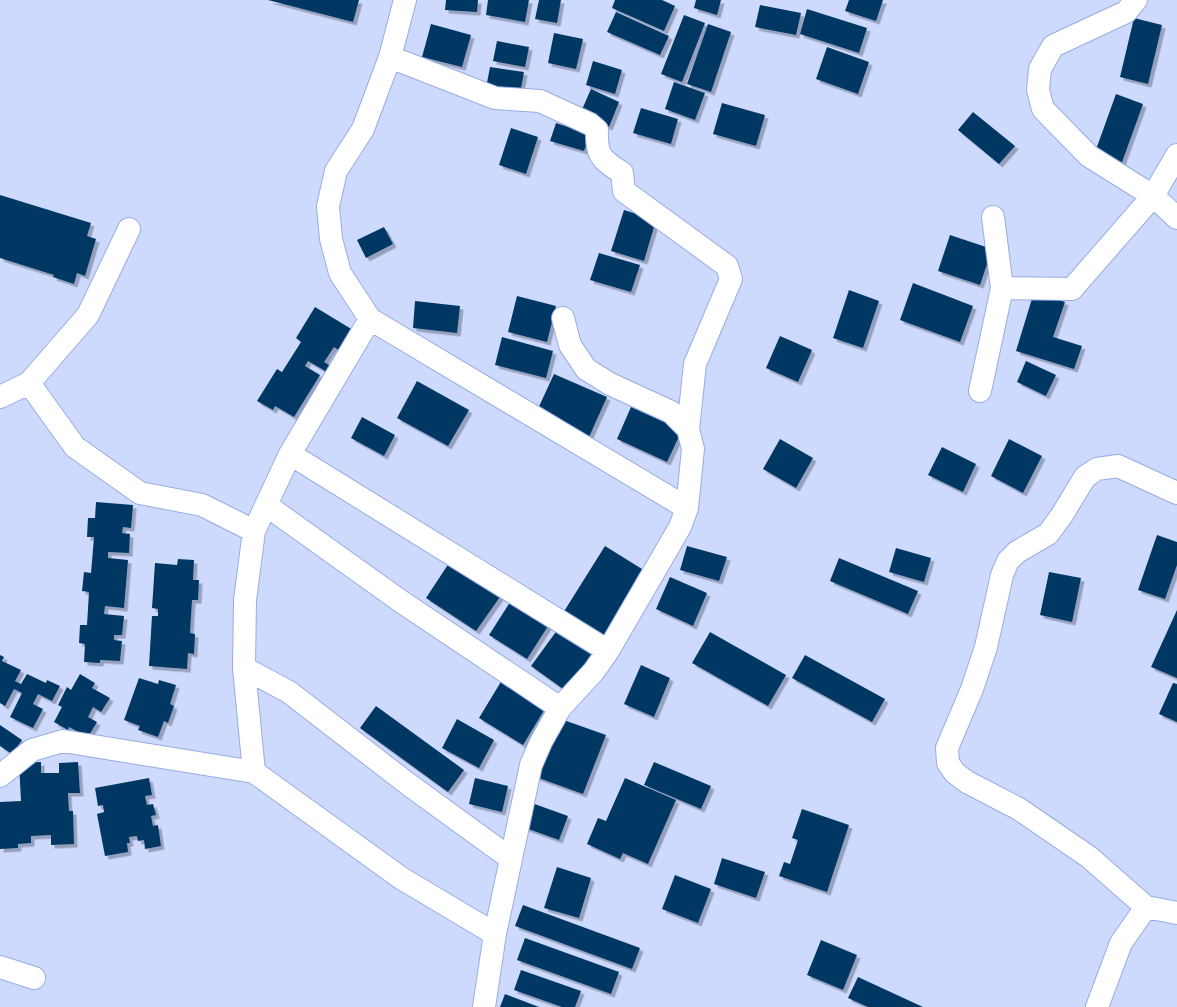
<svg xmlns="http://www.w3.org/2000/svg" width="1177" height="1007" font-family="'PT Sans Narrow',sans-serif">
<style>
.building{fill:#013864;filter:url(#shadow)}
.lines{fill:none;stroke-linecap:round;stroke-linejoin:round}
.minor-casing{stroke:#98ace5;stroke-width:24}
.minor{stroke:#fff;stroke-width:22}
</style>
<defs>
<filter id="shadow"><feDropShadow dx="3.5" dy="3.5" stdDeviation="0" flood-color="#0004"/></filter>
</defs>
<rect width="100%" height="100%" fill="#cddafe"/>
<!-- building -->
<path class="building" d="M268,0H359L353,22Z
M446,0H478L477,12L445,10Z
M488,0H529L525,22L486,15Z
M539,0H561L557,23L535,19Z
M615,0H662L675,6L664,31L612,8Z
M696,0H721L717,15L694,8Z
M849,0H883L876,21L845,11Z
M760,5L801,13L796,35L755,27Z
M807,9L867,28L859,53L800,34Z
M616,12L669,36L660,55L607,32Z
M684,15L705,23L682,82L661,74Z
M1134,18L1162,25L1148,84L1120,77Z
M431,24L471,35L462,67L422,57Z
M708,24L731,32L711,92L687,84Z
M554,33L583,39L576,69L548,63Z
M497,41L529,47L525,67L493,61Z
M827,47L869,62L858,94L816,79Z
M593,61L622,70L615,94L586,85Z
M490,67L524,72L520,94L486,88Z
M674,82L705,93L695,120L665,109Z
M591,89L619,102L609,127L580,114Z
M1116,94L1143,104L1121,165L1094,155Z
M722,103L765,115L756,146L713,134Z
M641,108L678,119L671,144L633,133Z
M973,112L1015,146L999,164L958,130Z
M556,123L590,134L584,151L550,141Z
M511,128L538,137L526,174L499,165Z
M0,195L91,223L87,236L96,239L85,276L77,273L74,284L53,277L54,275L0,258Z
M624,210L656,220L644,261L611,251Z
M384,227L393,244L366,258L357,240Z
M950,235L992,249L980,285L938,271Z
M599,253L640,265L631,292L590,280Z
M913,283L973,306L960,342L900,320Z
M849,290L879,301L863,348L833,338Z
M1034,292L1065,302L1053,337L1082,346L1074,369L1016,351Z
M517,296L556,306L547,342L508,332Z
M415,301L460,306L457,333L413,328Z
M315,307L353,330L340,351L334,347L324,362L331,366L327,372L308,361L305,366L320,375L294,417L275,406L273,410L257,401L277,369L282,372L301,342L296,338Z
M780,336L812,350L798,382L766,368Z
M502,337L553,351L546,378L495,365Z
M1026,361L1056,375L1046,396L1017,382Z
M554,374L607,397L589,437L536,413Z
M417,381L469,410L448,446L397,418Z
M631,407L682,430L667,462L617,439Z
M362,417L395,435L384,456L351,438Z
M780,439L813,458L796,488L763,469Z
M1009,439L1042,456L1023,493L991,476Z
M942,447L976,464L963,492L928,475Z
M96,502L133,505L131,528L123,527L122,533L130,534L129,553L108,552V558L128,560L124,608L105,606L104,614L124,616L122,635H114V640L122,641L120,661L100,660V663L84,662L85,644L79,643L80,625H87L89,592L82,591L84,572L91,573L94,537H87L88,518H95Z
M1157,535L1177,542V565L1165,599L1138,590Z
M605,546L650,574L607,641L563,613Z
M687,546L727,557L719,581L680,570Z
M896,548L931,558L924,582L889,572Z
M839,558L918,591L908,614L830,581Z
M178,559L194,560L193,580H199L198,600H192L190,633L195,634L194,654L188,653L187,669L149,666L152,616H158V609L152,608L155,563L177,565Z
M451,560L502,594L476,631L426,598Z
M1049,572L1081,578L1072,622L1040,615Z
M670,577L707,593L693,626L656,609Z
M512,599L550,623L527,659L489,635Z
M1177,610V678L1151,667Z
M558,629L593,654L566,691L531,666Z
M710,632L786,675L768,706L692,663Z
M0,655L4,657L2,661L21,670L15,681L21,684L27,674L46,683L47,680L60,686L52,701L38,694L33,704L43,709L33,728L10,717L22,693L14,689L5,706L0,703Z
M805,655L885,699L872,722L792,678Z
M641,665L670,678L654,717L624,704Z
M80,674L95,683L92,688L110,698L101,712L93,707L88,717L97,722L88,737L69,727L68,730L54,722L62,707L58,705L67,687L71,690Z
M139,678L158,684L159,680L176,685L170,704L174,706L168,723L164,721L158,737L138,730L140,726L124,720Z
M502,680L546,707L523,745L479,718Z
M1173,683L1177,684V722L1159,714Z
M376,706L464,770L448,792L360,728Z
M558,718L606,735L583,794L536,777Z
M457,719L494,740L479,768L442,748Z
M0,725L22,740L12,754L0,746Z
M41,762V773H59V763L78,762L80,793H68L69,811H73L74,844L51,845V835L31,836V843L18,844V848L0,849V802L21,801L19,763Z
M654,762L711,786L701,809L644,785Z
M149,778L152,795L145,796L147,805L153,804L156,815L151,816L153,826L158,825L161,846L145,849L144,840L138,841L137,836L129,837L130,843H127L128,852L105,856L97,814L104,812L103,805L98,806L95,788Z
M475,778L508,786L502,812L469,804Z
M625,778L676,800L648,864L623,853L620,859L587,844L598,818L606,821Z
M529,802L568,816L559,840L520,826Z
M802,809L849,825L827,892L779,876L784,862L790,864L798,840L792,838Z
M722,858L765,872L756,898L714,884Z
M557,867L591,878L579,918L544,908Z
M675,875L711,889L698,923L662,909Z
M523,905L640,948L632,969L515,926Z
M525,938L619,972L611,994L517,960Z
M821,940L857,955L843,990L807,975Z
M521,970L581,991L575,1007H562L514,990Z
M858,977L923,1007H868L848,998Z
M505,994L539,1007H500Z"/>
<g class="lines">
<!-- minor casing -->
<g class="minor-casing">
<path id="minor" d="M1136,0L1126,12L1053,46L1040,69L1038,90L1043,109L1089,156L1153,196L1177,218
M390,57L495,98L540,101L590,124L597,130C596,156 601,159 622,173L624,191L727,266L731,279L695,364L688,429
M1002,288L1072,289L1153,196L1177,155
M563,318L570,345L586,369L610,384L671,412L688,429L693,449L687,508
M370,319L687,508L680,527L608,651L594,671L560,708L541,742L531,765L495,934L484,1007
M29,383L75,447L140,493L202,505L254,531
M980,391L1002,288L993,217
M0,397L29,383L88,315L129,229
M290,454L608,651
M1177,493L1118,466L1097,469L1085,477L1062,515L1048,534L1017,552L1008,561L1002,575L986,647L972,689L947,748L948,763L955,773L967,782L1019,809L1089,857L1146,907L1177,913
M266,505L399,600L560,708
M244,668L289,692L408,784L510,858
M254,772L244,668L245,600L254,531L290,454L370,319L340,273L331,239L328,206L336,171L363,129L390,57L405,0
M0,776L32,750L63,741L254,772L401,878L495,934
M0,967L34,978
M1097,1007L1121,943L1146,907"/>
</g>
<!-- minor -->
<use href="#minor" class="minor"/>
</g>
</svg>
